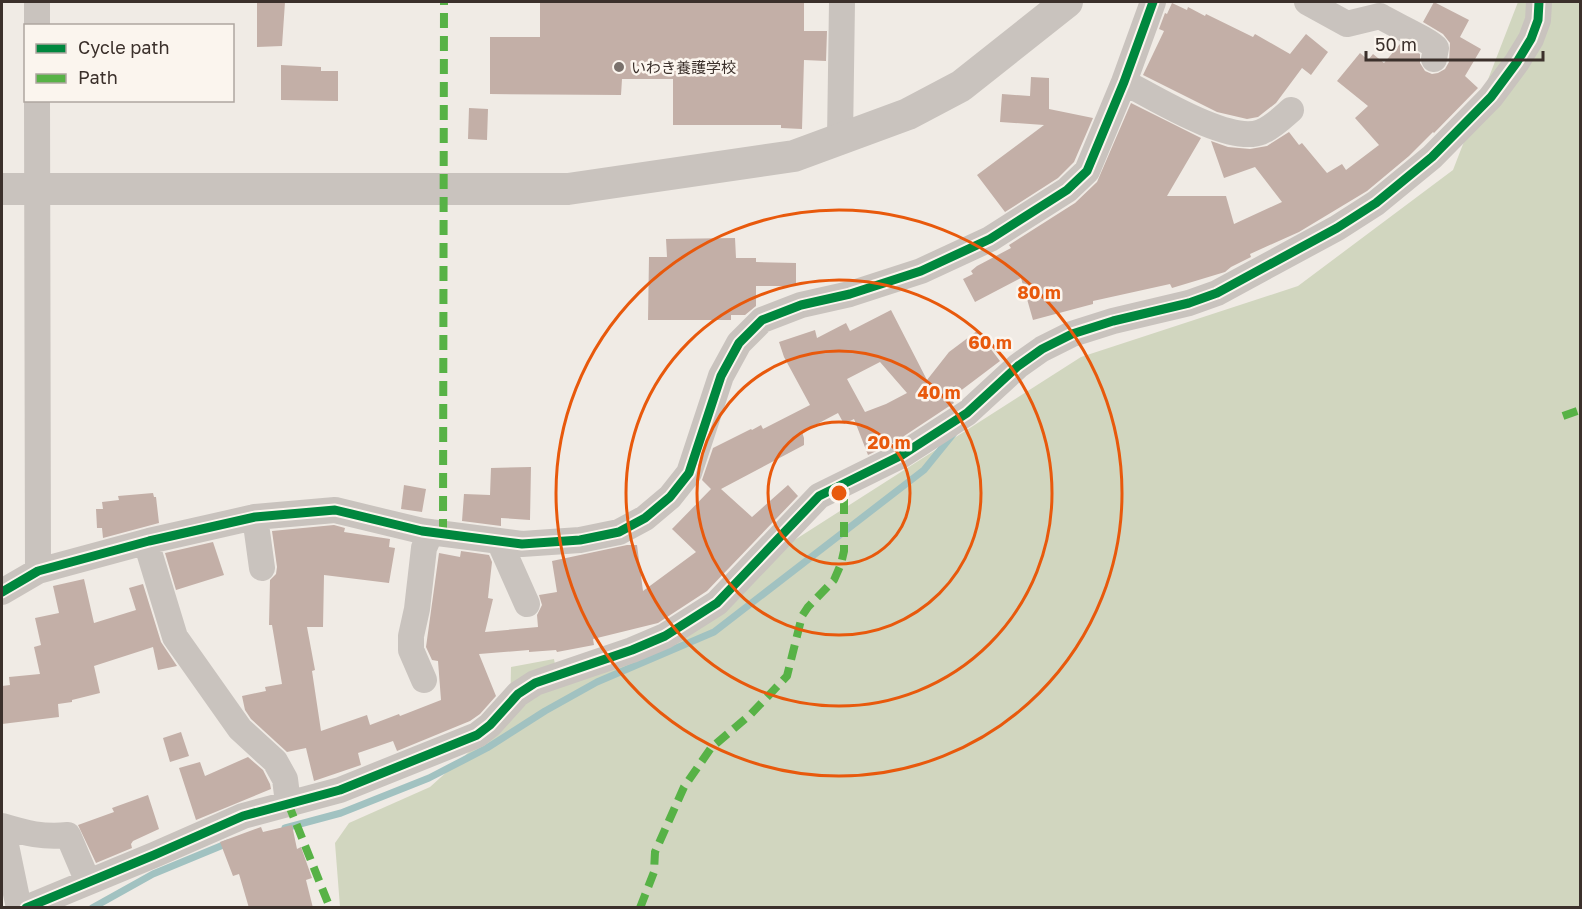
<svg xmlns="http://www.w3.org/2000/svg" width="1582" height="909" font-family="'Golos Text','Noto Sans JP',sans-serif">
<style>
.green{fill:#d1d6bf}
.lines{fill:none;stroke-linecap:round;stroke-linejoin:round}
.stream{stroke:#a1c2c1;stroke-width:7}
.building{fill:#c3afa7;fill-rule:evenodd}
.minor{stroke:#c9c3be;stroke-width:26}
.tertiary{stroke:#c9c3be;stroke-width:32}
.quiet{stroke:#57b246;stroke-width:8;stroke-dasharray:15 8;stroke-linecap:butt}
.cycleway-casing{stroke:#fbf5ee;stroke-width:13}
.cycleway{stroke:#00873e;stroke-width:9}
.ring{fill:none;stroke:#e8590c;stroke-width:3}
.poi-dot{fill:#7a716c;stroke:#fbf5ee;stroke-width:2}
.labels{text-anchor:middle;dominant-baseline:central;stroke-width:5;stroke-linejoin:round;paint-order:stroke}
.poi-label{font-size:15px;fill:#3b302b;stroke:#fbf5ee;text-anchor:start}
.centre{fill:#e8590c;stroke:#fbf5ee;stroke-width:3}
.ring-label{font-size:18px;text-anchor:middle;font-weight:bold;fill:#e8590c;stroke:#fbf5ee;stroke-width:5;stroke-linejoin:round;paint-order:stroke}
</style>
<rect width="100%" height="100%" fill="#f0ebe5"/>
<!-- green -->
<path class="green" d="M1518,2H1580V907H340L335,843L349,823L430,787L510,715L511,667L554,659L559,687L628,659L793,541L1081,357L1298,286L1453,170Z"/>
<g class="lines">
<!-- stream -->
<path class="stream" d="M285,828L341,813L429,778L487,748L545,711L597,682L714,632L924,470L954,433
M92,908L153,874L228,843"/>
</g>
<!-- building -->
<path class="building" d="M257,2H285L282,46L257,47Z
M540,2H804V31H827L826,61L804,60L802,129L781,128V125H673V79H622L621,95L490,94V37H540Z
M1434,2L1469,20L1460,37L1481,49L1465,76L1478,88L1434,133L1433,132L1409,156L1367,191L1299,232L1250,254L1251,257L1231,267L1225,272L1172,288L1170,284L1093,301V304L1033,320L1021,278L975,302L963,279L973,274L971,271L977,266L1011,248L1009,245L1075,203L1097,182L1131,103L1201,138L1167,196H1226L1234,224L1282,202L1255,167L1224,178L1211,141L1228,147L1250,149L1267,146L1289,132L1299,145L1302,143L1327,173L1342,164L1346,170L1379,145L1355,118L1368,106L1337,81L1360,53L1368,60L1373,54L1384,63L1400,44L1420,54V63L1425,71L1432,74L1438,73L1445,69L1449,62L1450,43L1443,34L1423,22Z
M1172,3L1187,10L1188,7L1205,16L1206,14L1253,37L1255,34L1290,54L1306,34L1328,52L1311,75L1302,68L1276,103L1258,117L1247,119L1217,112L1143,75L1164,31L1159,29L1165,13L1167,14Z
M281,65L321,67V71H338V101L281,100Z
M1031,77L1049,78V109L1093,118L1074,162L1058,178L1005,212L977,175L1044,125L1000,122L1002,94L1030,96Z
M469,108L488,109L487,140L468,139Z
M735,238L736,258H756V262L796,263V286H756V306L745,315H731V320H648L649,257H667L666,239Z
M891,310L927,380L949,352L977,331L1000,361L951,398L954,403L895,442L868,455L854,419L844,424L838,413L802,432L804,438V445L721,489L752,517L788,485L798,496L707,591L658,623L593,639L594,645L557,652L556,650L529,652V650L479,654L496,696L480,714L470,721L397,751L393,741L358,753L361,765L314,781L306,748L287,752L251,719L245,710L242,696L266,691L265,687L282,684L272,625H269L270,580L276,574L277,567L272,531L334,525L345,528L344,532L390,539L389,547L395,548L389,583L324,575L323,627H307L315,670L312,671L321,731L367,715L370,725L399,714L400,716L441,700L438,661L432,660L426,647L439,553L460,557L461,551L489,555L492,562L488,598L493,599L485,632L538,627L537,615L542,605L539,595L557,592L552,561L627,545H637L643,591L696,552L672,529L711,489L702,480L713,448L751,429L752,430L761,425L763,429L810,405L784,357L779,342L815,330L817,338L846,323L850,331ZM880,362L907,393L886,404L865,412L847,379Z
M531,467L530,520L501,518V526L462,521L464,494L490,495L491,468Z
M404,485L426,489L422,512L401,509Z
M153,493L154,497H156L159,523L103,538L102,528H97L96,509H103L102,502L119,500L118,496Z
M213,542L224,575L176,590L165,553Z
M84,579L94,623L136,610L129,588L143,584L161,642L177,666L158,670L153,647L94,666L100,693L72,700V702L58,704L59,717L2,724V686L10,685L9,677L40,674L34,647L41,645L35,618L59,613L53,586Z
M181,732L189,756L170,762L163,738Z
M248,757L263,770L270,784L271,789L196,820L179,768L200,762L205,776Z
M148,795L159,829L133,841L131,844L132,848L96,863L78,825L114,812L112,808Z
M292,825L297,849L301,847L312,878L306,880L313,908H249L239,874L233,876L220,842L261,827L263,832Z"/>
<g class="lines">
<!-- minor -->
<path class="minor" d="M1307,2L1347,24L1380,16C1391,23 1431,41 1436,48L1434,59
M37,26V2
M1124,82C1153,97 1230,145 1261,132C1273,127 1282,118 1291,110
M37,100L38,571
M840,139L842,2
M255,517L262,568
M499,541L527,604
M146,542L175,637L240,729L275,761L285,779L288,803
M2,592L38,571L149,541L255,517L335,510L422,531L522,544L580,540L619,532L645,518L670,497L689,473L721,376L739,343L762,320L801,305L850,294L921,271L990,239L1067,190L1087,171L1124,82L1153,2
M424,680L411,650V636L417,609L424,548L431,532
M2,826C25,833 44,838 68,835L88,882
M2,826L19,908
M26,908L154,855L243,816L340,790L477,735L490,725L518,694L535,683L632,650L665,636L717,603L819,496L902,455L967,413L1018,366L1042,349L1072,334L1113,321L1189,303L1217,293L1337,228L1376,203L1432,157L1491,97L1517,62L1531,39L1538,20L1539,2"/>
<!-- tertiary -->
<path class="tertiary" d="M2,189H568L794,156L908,114L961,86L1067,2"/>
<!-- quiet -->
<path class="quiet" d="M1563,416L1580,410
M443,534L444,2
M288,803L330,908
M640,908L654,872L655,852L684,787L711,748L751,714L787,676L802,616L808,607L834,580L841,564L844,551V492L848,481"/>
<!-- cycleway casing -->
<g class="cycleway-casing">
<path id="cycleway" d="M2,592L38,571L149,541L255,517L335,510L422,531L522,544L580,540L619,532L645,518L670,497L689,473L721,376L739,343L762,320L801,305L850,294L921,271L990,239L1067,190L1087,171L1124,82L1153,2
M26,908L154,855L243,816L340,790L477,735L490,725L518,694L535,683L632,650L665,636L717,603L819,496L902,455L967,413L1018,366L1042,349L1072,334L1113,321L1189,303L1217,293L1337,228L1376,203L1432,157L1491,97L1517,62L1531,39L1538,20L1539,2"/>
</g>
<!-- cycleway -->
<use href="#cycleway" class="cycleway"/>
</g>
<!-- distance rings -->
<g class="ring">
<circle cx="839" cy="493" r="71"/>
<circle cx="839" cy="493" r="142"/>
<circle cx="839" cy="493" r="213"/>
<circle cx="839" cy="493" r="283"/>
</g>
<!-- markers -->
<circle class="poi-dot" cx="619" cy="67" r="6"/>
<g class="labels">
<!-- poi labels -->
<g class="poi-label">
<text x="631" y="67">いわき養護学校</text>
</g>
</g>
<circle cx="839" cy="493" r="9" class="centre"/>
<g class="ring-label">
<text x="1039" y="299">80 m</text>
<text x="990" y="349">60 m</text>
<text x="939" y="399">40 m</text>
<text x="889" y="449">20 m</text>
</g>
<!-- border -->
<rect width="1582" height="909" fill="none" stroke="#3b302b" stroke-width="6"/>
<!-- legend -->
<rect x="24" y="24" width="210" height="78" fill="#fbf5ee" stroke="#aea6a0" stroke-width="1.5"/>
<rect x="36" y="44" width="30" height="9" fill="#00873e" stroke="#aea6a0" stroke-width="1.5"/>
<text x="78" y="54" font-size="18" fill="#3b302b">Cycle path</text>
<rect x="36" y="74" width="30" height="9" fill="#57b246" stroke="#aea6a0" stroke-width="1.5"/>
<text x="78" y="84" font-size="18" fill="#3b302b">Path</text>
<!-- scale -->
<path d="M1366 51v9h177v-9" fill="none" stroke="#3b302b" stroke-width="3"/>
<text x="1375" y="51" font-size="18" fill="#3b302b" stroke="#fbf5ee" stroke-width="4.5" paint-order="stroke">50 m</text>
</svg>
